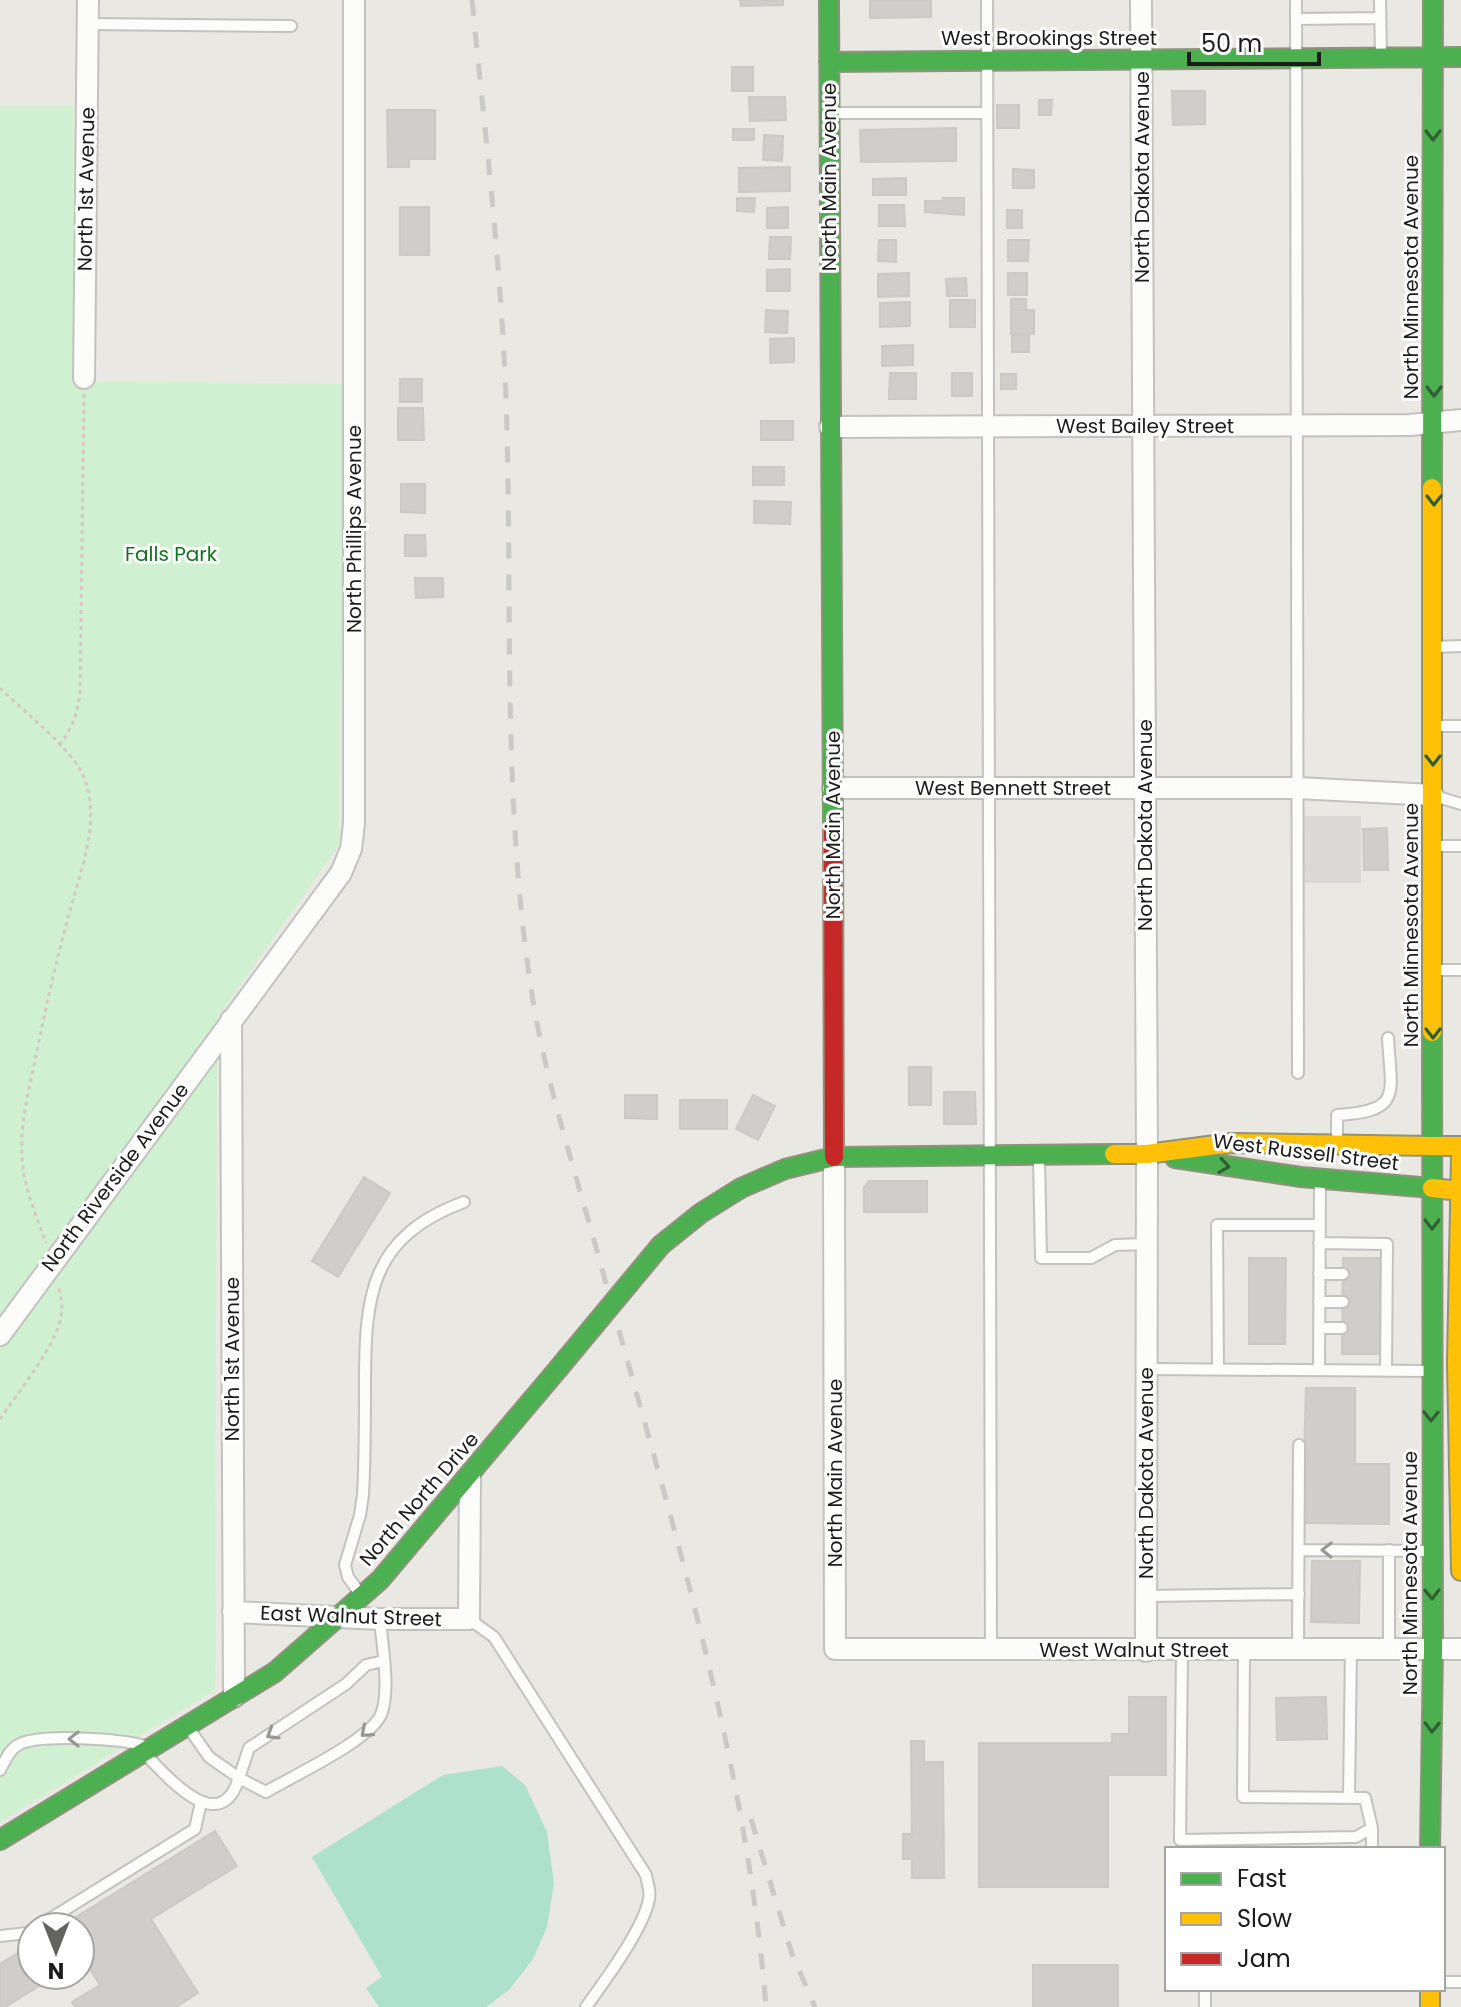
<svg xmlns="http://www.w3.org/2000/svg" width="1461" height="2007" font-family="Poppins,sans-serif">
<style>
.park{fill:#d0f1d1}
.pitch{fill:#aee1cd}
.parking{fill:#dad9d7}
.building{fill:#d0ceca;stroke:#ccc9c5;stroke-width:2}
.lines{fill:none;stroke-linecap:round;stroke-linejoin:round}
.lane-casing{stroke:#c2c2bf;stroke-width:14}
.street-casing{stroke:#c2c2bf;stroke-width:24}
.fast-casing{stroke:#90927c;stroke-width:22}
.slow-casing{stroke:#90927c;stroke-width:22}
.jam-casing{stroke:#90927c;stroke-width:22}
.path{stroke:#d5c7c3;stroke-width:3;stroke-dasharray:4 4;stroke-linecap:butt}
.lane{stroke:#fcfcfb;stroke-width:10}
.street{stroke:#fcfcfb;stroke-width:20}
.fast{stroke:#4caf50;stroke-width:18}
.slow{stroke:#ffc107;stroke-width:18}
.jam{stroke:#c62828;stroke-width:18}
.rail{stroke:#c9c9c8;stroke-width:5;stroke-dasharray:16 16;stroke-linecap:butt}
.fast-bridge-casing{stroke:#90927c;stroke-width:22;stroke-linecap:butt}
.fast-bridge{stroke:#4caf50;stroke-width:18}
.oneway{stroke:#315e33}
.oneway2{stroke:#979796}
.labels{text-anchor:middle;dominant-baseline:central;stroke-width:6;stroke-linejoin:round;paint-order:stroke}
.street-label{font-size:20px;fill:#1b1b1b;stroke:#fff}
.park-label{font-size:20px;fill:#0c7618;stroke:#fff}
</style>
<rect width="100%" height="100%" fill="#e9e8e3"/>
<!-- park -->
<path class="park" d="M0,106H73V381L344,384L339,845L217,1018L215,1690L0,1822Z"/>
<!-- pitch -->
<path class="pitch" d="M502,1766L525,1785L547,1832L554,1884L547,1927L533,1959L510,1989L486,2007H379L366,1988L382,1977L312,1857L443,1775Z"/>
<!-- parking -->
<path class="parking" d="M1297,816H1361V883H1297Z"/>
<!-- building -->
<path class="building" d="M740,0H783V5L741,6Z
M870,0H931V17L870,18Z
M732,67H753V91H732Z
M1172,91H1205V124L1173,125Z
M749,97H785L786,120L750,121Z
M1039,100H1052L1051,115H1039Z
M997,105H1019V128H997Z
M387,110H435V159H409V167H388Z
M956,128V161L861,162L860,130Z
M733,129H754V140H733Z
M764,135L783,136L782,161L763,160Z
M790,167V191L739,192V168Z
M1013,169L1034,170V188H1013Z
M906,178V195H873V179Z
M737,198H755L754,212L737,211Z
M943,198H964V215L925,212V201H943Z
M879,205H904L905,226H879Z
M400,207H429V255H400Z
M788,207V228H767V208Z
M1007,210H1022V228H1007Z
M770,237H791L790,259H769Z
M879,240H896V262L878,261Z
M1008,240H1029L1028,261H1008Z
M790,269V291H767V270Z
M909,273V296L878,297V274Z
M1008,273H1027V295H1008Z
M966,278L967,296H947L946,279Z
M1011,299H1026V310H1011Z
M950,300H975V327H950Z
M910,302V326L880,327V303Z
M766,310L788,311L787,333L765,332Z
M1011,310H1034V334H1011Z
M1012,335H1029V352H1012Z
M794,338V362L770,363V339Z
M913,345V365L882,366V346Z
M890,373H916V399H889Z
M952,373H972V396H952Z
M1001,374H1016V389H1001Z
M400,379H422V402H400Z
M398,408H423L424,440H398Z
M761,421H793V440H761Z
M753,467H784V485H753Z
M401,484H425V513L401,512Z
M754,501L791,502L790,524L754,523Z
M405,535H425L426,556H405Z
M415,578H443V597L416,598Z
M1387,828L1388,870H1364L1363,829Z
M909,1067H931V1105H909Z
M944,1092H975L976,1124H944Z
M625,1095H657V1119L625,1118Z
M753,1095L775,1106L758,1140L736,1129Z
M680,1100H727V1129H680Z
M364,1177L390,1193L338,1277L312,1261Z
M869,1181H927V1212H864V1187Z
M1249,1258H1286L1285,1344H1249Z
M1343,1258H1380V1354H1342Z
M1306,1388H1355V1464H1389V1524L1302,1523Z
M1312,1561H1360L1359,1623L1311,1622Z
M1129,1697H1166V1775H1108V1887H979V1743H1112V1734H1129Z
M1326,1697L1327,1739L1277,1740L1276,1698Z
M911,1741H924V1762H943L944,1878H912V1859H903V1834H912Z
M215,1831L237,1866L151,1919L198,1993L176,2007H75L72,2002L100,1985L83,1958L80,1961V1927H60Z
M32,1944V1975H57L5,2007H0V1964Z
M1033,1965H1118V2007H1033Z"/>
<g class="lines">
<!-- lane casing -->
<g class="lane-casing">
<path id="lane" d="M987,0L991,1649
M1296,0L1298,1073
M1380,0L1381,56
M1296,19L1380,18
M88,24L291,26
M831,113H987
M1435,647L1461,646
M1435,726H1461
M1435,796L1461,804
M1435,846H1461
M1435,970H1461
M1337,1142V1115C1403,1111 1391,1094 1388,1038
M1039,1158L1041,1258H1091L1115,1245L1147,1244
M1319,1243L1387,1244L1386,1370
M1319,1274H1343
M1319,1302H1343
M1319,1328H1342
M1147,1369L1429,1371
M1218,1369L1217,1225H1319
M1319,1370L1320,1180
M1299,1550L1427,1551
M1389,1550V1649
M361,1595L348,1577L345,1565L360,1515L363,1495C365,1458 365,1422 365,1385C365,1295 370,1237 464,1202
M1146,1596L1299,1594
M380,1619C382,1645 390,1687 382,1712C374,1739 292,1776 266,1792L239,1778L249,1748L346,1684L366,1665L383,1661
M469,1619L494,1637L646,1875C647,1882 651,1892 649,1899C644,1928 604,1982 586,2007
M1182,1650L1180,1840L1356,1837L1372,1828
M1244,1650L1243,1797L1365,1798L1372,1828V1849
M1298,1650L1299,1445
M144,1753C166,1775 220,1840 239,1778L209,1757L188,1727
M0,1770C5,1761 9,1750 18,1745C39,1733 122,1739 145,1746
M1349,1798L1351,1649
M37,1927L195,1829L201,1802
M0,1936L27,1933L32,1930
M1443,1982H1461
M1205,1989V2007"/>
</g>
<!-- street casing -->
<g class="street-casing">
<path id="street" d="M1141,0L1147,1154L1146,1651
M84,378L88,0
M830,427L1410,425L1461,420
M833,788H1297L1433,795
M231,1020L234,1697
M834,1157L835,1649H1461
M0,1335L341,873L351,849L354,823V0
M233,1612L380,1619H469L470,1475"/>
</g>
<!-- fast casing -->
<g class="fast-casing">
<path id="fast" d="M829,0L833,827
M829,62L1461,57
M1432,488L1433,0
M1175,1158L1301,1177L1432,1188
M661,1245L701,1213L741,1188L785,1169L834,1157L1114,1154
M1457,1362L1461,1337
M0,1840L275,1672L380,1580L558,1369
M1430,1849L1433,1649L1432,1032"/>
</g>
<!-- slow casing -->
<g class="slow-casing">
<path id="slow" d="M1432,1032V488
M1433,1146H1461
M1114,1154H1147L1231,1143L1433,1146
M1461,1155L1457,1362L1461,1571
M1432,1188L1461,1191
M1430,1989V2007"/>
</g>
<!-- jam casing -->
<g class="jam-casing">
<path id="jam" d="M833,827L834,1157"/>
</g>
<!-- path -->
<path class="path" d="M0,688C23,711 71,748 83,775C103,820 79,874 68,918C55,964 45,1012 35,1060C29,1091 20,1123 22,1156C23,1186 36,1215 46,1243
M59,745C73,728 77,714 80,693L84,394
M0,1419C17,1394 57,1345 61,1316C63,1306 61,1295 58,1285"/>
<!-- lane -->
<use href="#lane" class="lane"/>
<!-- street -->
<use href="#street" class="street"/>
<!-- fast -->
<use href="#fast" class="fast"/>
<!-- slow -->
<use href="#slow" class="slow"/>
<!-- jam -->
<use href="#jam" class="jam"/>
<!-- rail -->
<path class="rail" d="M472,0C485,132 501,265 506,398C513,598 501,802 533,1001C548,1091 578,1180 602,1269C668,1511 746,1755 766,2007
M751,1819L792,1954L815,2007"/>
<!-- fast-bridge casing -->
<g class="fast-bridge-casing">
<path id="fast-bridge" d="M558,1369L661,1245"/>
</g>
<!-- fast-bridge -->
<use href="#fast-bridge" class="fast-bridge"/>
</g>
<!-- one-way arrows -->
<defs><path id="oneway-chevron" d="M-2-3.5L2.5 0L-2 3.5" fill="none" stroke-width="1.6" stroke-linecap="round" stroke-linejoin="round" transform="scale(2)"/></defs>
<g class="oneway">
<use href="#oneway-chevron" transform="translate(1433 135) rotate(90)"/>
<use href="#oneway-chevron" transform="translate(1434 391) rotate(90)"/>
<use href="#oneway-chevron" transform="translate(1434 500) rotate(90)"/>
<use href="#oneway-chevron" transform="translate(1433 760) rotate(90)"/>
<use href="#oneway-chevron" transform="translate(1433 1033) rotate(90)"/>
<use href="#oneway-chevron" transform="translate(1224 1166) rotate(9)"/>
<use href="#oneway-chevron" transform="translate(1432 1224) rotate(90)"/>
<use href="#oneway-chevron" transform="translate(1431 1416) rotate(91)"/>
<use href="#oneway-chevron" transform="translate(1432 1594) rotate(89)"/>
<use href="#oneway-chevron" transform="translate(1432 1727) rotate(91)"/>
</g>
<g class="oneway2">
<use href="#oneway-chevron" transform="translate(1327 1550) rotate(-179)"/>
<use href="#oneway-chevron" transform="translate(366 1732) rotate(139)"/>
<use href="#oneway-chevron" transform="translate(272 1734) rotate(148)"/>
<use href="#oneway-chevron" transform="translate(74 1739) rotate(-180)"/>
</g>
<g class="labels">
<!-- street labels -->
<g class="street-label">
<text x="1049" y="38">West Brookings Street</text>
<text transform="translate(829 177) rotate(-90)">North Main Avenue</text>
<text transform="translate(1142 177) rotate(-90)">North Dakota Avenue</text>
<text transform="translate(86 189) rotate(-89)">North 1st Avenue</text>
<text transform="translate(1411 277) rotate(-90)">North Minnesota Avenue</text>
<text x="1145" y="426">West Bailey Street</text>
<text transform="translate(354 529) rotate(-90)">North Phillips Avenue</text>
<text x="1013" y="788">West Bennett Street</text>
<text transform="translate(833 825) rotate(-90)">North Main Avenue</text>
<text transform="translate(1145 825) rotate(-90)">North Dakota Avenue</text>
<text transform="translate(1411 925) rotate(-90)">North Minnesota Avenue</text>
<text transform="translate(1306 1152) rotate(7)">West Russell Street</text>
<text transform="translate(115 1177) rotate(-53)">North Riverside Avenue</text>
<text transform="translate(232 1359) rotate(-90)">North 1st Avenue</text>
<text transform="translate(835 1473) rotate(-90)">North Main Avenue</text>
<text transform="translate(1146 1473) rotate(-90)">North Dakota Avenue</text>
<text transform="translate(419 1499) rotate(-49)">North North Drive</text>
<text transform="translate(1410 1573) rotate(-90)">North Minnesota Avenue</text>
<text transform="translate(351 1616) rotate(2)">East Walnut Street</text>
<text x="1134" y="1650">West Walnut Street</text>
</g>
<!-- park labels -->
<g class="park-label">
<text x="171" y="554">Falls Park</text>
</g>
</g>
<!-- legend -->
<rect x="1165" y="1847" width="280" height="144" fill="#ffffff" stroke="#a4a4a4" stroke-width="2"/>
<rect x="1181" y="1873" width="40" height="12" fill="#4caf50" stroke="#a4a4a4" stroke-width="2"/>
<text x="1237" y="1887" font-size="24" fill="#1b1b1b">Fast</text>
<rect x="1181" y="1913" width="40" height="12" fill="#ffc107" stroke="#a4a4a4" stroke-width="2"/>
<text x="1237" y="1927" font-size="24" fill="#1b1b1b">Slow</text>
<rect x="1181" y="1953" width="40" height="12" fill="#c62828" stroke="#a4a4a4" stroke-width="2"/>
<text x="1237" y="1967" font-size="24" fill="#1b1b1b">Jam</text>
<!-- north arrow -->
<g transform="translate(56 1951) rotate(180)"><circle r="38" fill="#ffffff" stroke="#a4a4a4" stroke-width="2"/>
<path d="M0-6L14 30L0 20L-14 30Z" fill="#636361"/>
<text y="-12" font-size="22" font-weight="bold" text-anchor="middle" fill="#1b1b1b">N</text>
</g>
<!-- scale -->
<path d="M1189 52v12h130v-12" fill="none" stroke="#1b1b1b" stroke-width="4"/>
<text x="1201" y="52" font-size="24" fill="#1b1b1b" stroke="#ffffff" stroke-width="6" paint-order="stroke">50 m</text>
</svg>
